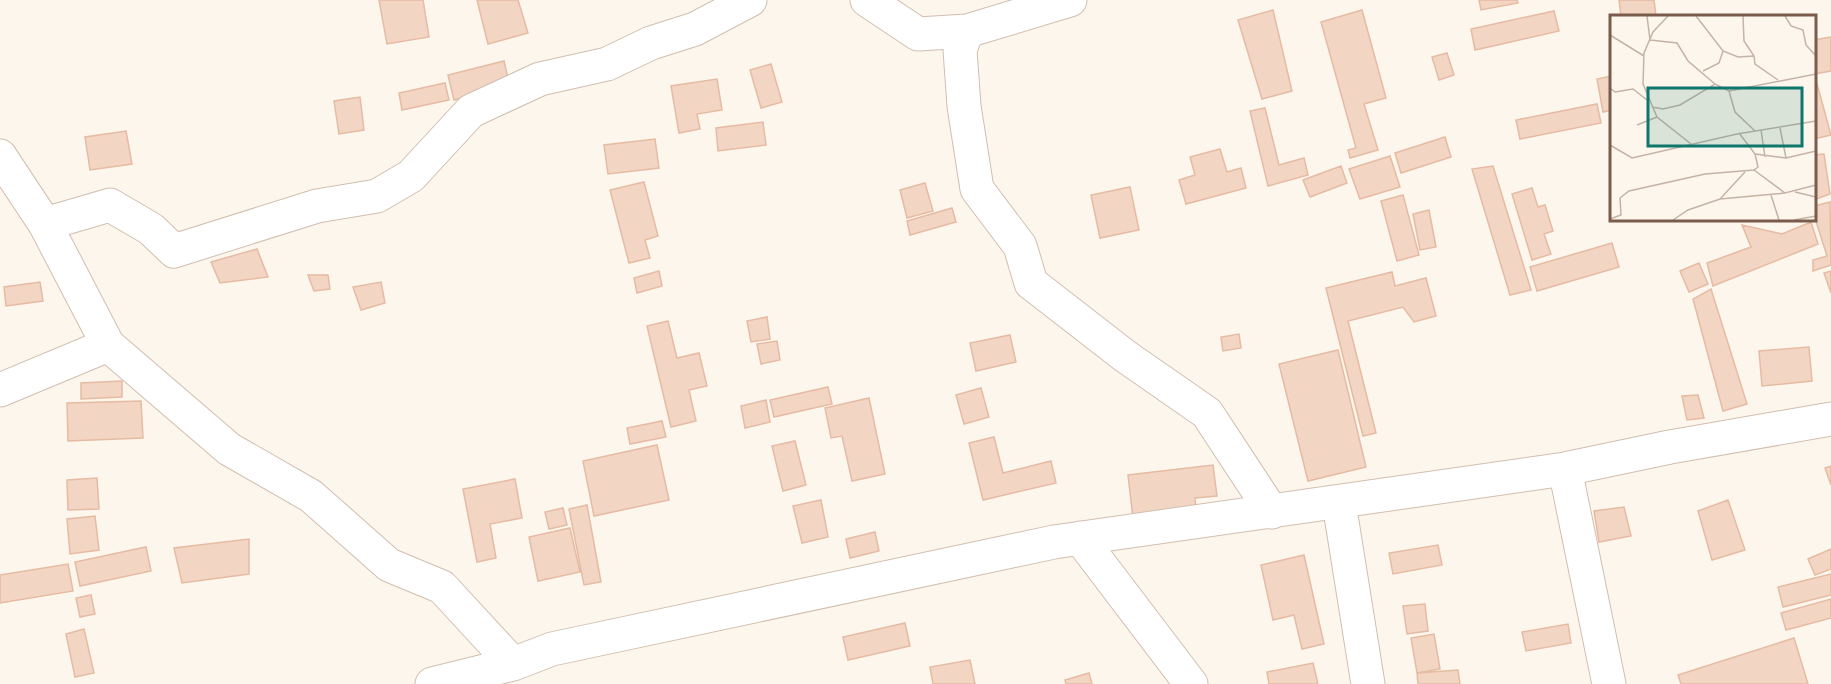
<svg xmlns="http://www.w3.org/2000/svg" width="1831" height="684" font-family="'Space Grotesk',sans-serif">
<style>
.building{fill:#f3d5c3;stroke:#e6bba3;stroke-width:1.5}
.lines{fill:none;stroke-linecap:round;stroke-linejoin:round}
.minor-casing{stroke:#d1beb0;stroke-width:35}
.minor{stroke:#fff;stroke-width:33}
.inset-road{fill:none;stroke:#c5b3a7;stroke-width:1.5}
.view{fill:#0f766e;fill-opacity:0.15;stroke:#0f766e;stroke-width:3}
.inset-edge{fill:none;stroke:#7a5c4d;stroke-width:3}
</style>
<rect width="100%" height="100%" fill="#fdf6ec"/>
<!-- building -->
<path class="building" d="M379,0H423L429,37L387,44Z
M477,0H518L528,33L488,44Z
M1479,0H1517L1518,3L1481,10Z
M1619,0H1654L1656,16H1621Z
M1273,10L1292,91L1262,99L1238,20Z
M1362,10L1386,98L1364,104L1378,150L1350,158L1348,150L1356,148L1321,22Z
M1554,11L1559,31L1475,50L1471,29Z
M1831,37V71L1814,74V40Z
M1447,53L1454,75L1439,80L1432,57Z
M504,61L510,87L454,100L448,75Z
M771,64L782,102L761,108L750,70Z
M1612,76V110L1603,112L1597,79Z
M717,79L722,110L697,114L700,129L679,133L671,86Z
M1814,80H1816L1831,135L1814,139Z
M445,83L449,100L402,110L399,93Z
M360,97L364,130L339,134L334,101Z
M1597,104L1601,123L1520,139L1516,120Z
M1265,108L1279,165L1304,158L1308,175L1268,186L1250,111Z
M763,122L766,145L718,151L716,128Z
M126,131L132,164L90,170L85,137Z
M1445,137L1451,157L1401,173L1395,153Z
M655,139L659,168L608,174L604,145Z
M1220,149L1227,172L1241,168L1246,188L1186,204L1179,180L1195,175L1190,157Z
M1824,154L1830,194L1814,200V155Z
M1390,156L1400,187L1360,199L1349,169Z
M1341,166L1347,183L1310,197L1303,180Z
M1493,166L1531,290L1510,295L1472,169Z
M644,182L658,236L645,240L650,258L629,263L610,190Z
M925,183L933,211L907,218L900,190Z
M1130,187L1139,230L1100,238L1091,195Z
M1532,188L1538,207L1545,205L1553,231L1544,234L1551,254L1532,260L1512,194Z
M1403,195L1419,255L1397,261L1381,201Z
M1830,202L1831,265L1813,271V260L1827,256L1814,215V206Z
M952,208L956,222L910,235L907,221Z
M1429,210L1436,247L1420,250L1413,214Z
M1811,222L1818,244L1713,286L1707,263L1751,247L1742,225L1782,234Z
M1612,243L1619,267L1537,291L1530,267Z
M257,249L268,277L220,283L211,262Z
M1699,263L1708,284L1689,292L1680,271Z
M659,271L662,286L637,293L634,278Z
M1831,271V293L1824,273Z
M1392,272L1395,286L1426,278L1436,316L1414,322L1403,307L1348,321L1376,433L1363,436L1326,288Z
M308,275H328L330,289L314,291Z
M40,282L43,301L6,306L4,287Z
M381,282L385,303L361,310L353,287Z
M1711,289L1747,404L1723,411L1693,299Z
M767,317L770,339L751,342L747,321Z
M668,321L677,358L699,353L707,386L689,390L696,421L671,427L647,326Z
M1239,334L1241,348L1223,351L1221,337Z
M1010,335L1016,362L976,371L970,343Z
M777,341L780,360L761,364L757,344Z
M1809,347L1812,381L1762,386L1759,351Z
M1338,350L1366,467L1308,481L1279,364Z
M122,381V397L81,399V383Z
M828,387L832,404L774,417L770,400Z
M981,388L989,417L964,424L956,395Z
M1698,395L1704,418L1687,420L1682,396Z
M869,398L885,474L852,481L842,436L831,438L825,408Z
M766,400L770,422L745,428L741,406Z
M141,401L143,438L68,441L67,403Z
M662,421L666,437L630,444L627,428Z
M994,437L1003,473L1051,461L1056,483L983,500L969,443Z
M795,441L806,485L783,491L772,446Z
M657,445L669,500L594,516L583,461Z
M1213,465L1217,496L1195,498L1197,520L1134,527L1128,475Z
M1831,466V485L1825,468Z
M97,478L99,509L68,510L67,480Z
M515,479L522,518L490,524L496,558L477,562L463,489Z
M821,500L828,537L802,543L793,506Z
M1728,500L1745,550L1712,560L1698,511Z
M587,505L601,582L584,585L569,509Z
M1624,507L1631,536L1599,542L1594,511Z
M563,508L567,525L549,529L545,512Z
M95,516L99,550L70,554L67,519Z
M570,528L580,572L538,581L529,537Z
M875,532L879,551L850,558L846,539Z
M249,539V574L182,583L174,548Z
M1438,545L1442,565L1393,574L1389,553Z
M146,547L151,571L80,586L75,562Z
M1831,549V569L1815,575L1808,559Z
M1304,555L1324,644L1302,649L1294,615L1273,620L1261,565Z
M68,564L73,591L0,603V575Z
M1831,574V595L1783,607L1778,587Z
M91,595L95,614L80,617L76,598Z
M1831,599V618L1786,630L1781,613Z
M1425,604L1428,631L1407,634L1403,606Z
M905,623L910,646L848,660L843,637Z
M1568,624L1571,643L1526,651L1522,632Z
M84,629L94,673L75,677L66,634Z
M1434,634L1440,669L1417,673L1411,638Z
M1794,638L1808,684H1681L1678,675Z
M970,660L975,684H933L930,667Z
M1313,663L1318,684H1269L1267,672Z
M1458,670L1460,684H1418L1417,673Z
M1089,673L1092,684H1066L1065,680Z"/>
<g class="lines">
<!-- minor casing -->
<g class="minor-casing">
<path id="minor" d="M867,0L918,34L967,31L1070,0
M967,31L960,50L964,106L977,189L1020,246L1031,283L1125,356L1207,413L1272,512
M0,156L45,224L108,345L229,449L311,496L389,565L442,587L513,664
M45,224L110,205L151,229L174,251L317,206L377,196L411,176L471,111L540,79L607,64L651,43L695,29L750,0
M0,390L108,345
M1565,469L1609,684
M1339,503L1368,684
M1080,538L1191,684
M432,684L513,664L552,649L1054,542L1565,469L1670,447L1831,419"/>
</g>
<!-- minor -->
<use href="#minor" class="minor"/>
</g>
<!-- overview -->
<g transform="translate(1610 15)">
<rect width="206" height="206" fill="#fdf6ec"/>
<path class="inset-road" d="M37,1L40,25M58,1L43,17L34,38L33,69L47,102L81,129M86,1L113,36L128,42L144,41M133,1L134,26L144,41L145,49L168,65M175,1L181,11L193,15L196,30L206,41M0,20L34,41M40,25L67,28L78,46L105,69M93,56L109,48L113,36M0,73L5,77L23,74L37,85M119,76L125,97L145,116M42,92L53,94L70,90L105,69L119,76L206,59M27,110L47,102M170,113L176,143M151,115L155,142M129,118L145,139M0,130L22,143L127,119L206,106M144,155L175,178L206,170M185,177L206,182M161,180L169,205M110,184L135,157M0,204L11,200L10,183L19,176L95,159L144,155L148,152L145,139L176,143L206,136M63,205L78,195L110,184L175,178M184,205L206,201"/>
<path class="view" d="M38,73H192V131H38Z"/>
<rect width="206" height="206" class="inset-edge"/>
</g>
</svg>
